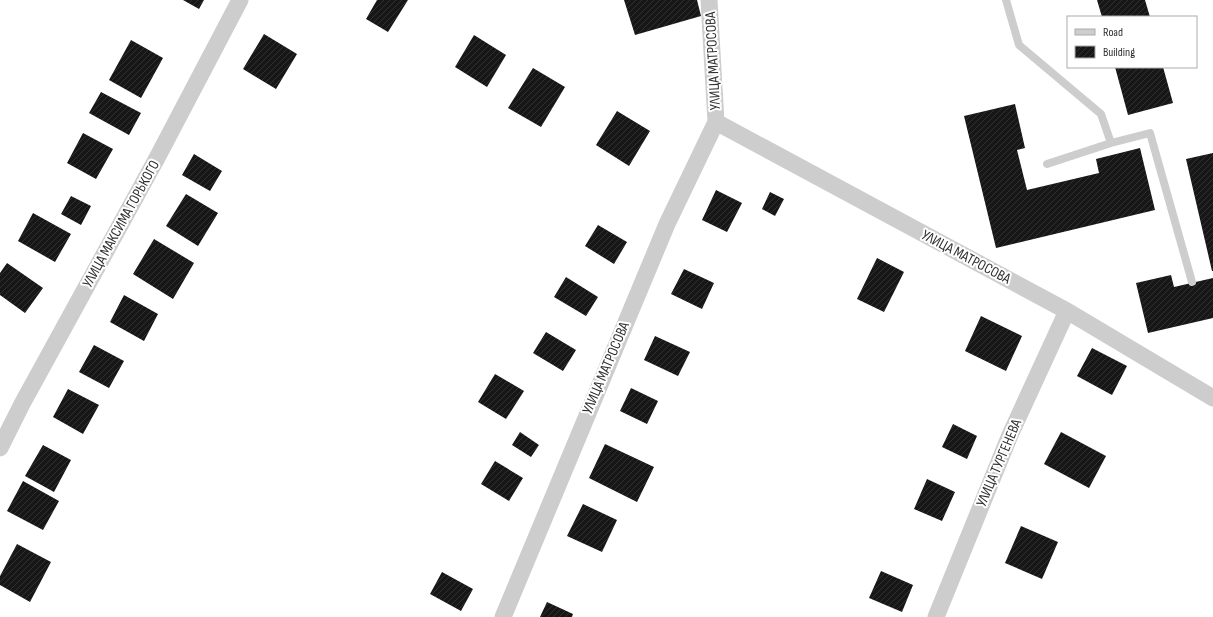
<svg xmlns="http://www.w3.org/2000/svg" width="1213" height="617" font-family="'Sofia Sans Condensed',sans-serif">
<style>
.building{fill:url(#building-hatch)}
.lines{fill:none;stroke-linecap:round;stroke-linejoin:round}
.lane{stroke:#cdcdcd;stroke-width:8}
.street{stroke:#cdcdcd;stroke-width:17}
.labels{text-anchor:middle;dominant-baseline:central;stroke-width:4;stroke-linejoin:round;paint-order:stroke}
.street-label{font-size:15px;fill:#303030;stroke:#fff}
</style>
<defs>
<pattern id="building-hatch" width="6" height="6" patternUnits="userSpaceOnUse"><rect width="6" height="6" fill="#171717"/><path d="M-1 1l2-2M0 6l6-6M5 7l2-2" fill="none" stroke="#303030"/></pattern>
</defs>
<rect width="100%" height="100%" fill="#fff"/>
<!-- building -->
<path class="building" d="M183,0H204L199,9Z
M377,0H408L388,32L366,19Z
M624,0H697L701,16L635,35Z
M1097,0H1145L1150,17H1102Z
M264,34L297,54L276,89L243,69Z
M474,35L506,55L487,87L455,67Z
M131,40L163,58L141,98L109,80Z
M1115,67H1163L1173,103L1128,115Z
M533,68L565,87L541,127L508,108Z
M101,92L141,113L129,135L89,113Z
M1015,104L1025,148L1017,150L1027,190L1099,173L1096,159L1140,148L1155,210L996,248L964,116Z
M617,111L650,131L629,166L596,145Z
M83,133L113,149L96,179L67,163Z
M1213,153V271H1212L1186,159Z
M194,154L222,171L210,191L182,175Z
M716,190L742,203L727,232L702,220Z
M770,192L784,199L775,216L762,209Z
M186,194L218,213L198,246L166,226Z
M71,196L91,206L81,225L61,214Z
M33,213L71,234L55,262L18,241Z
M598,225L627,242L614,264L585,246Z
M154,239L194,263L173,299L133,274Z
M877,258L904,272L884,312L857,299Z
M7,263L43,288L25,313L0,295V273Z
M684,269L714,283L702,309L671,294Z
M1171,275L1174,287L1213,278V318L1148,333L1136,283Z
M566,277L598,297L586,316L554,297Z
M124,295L158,314L144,341L110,322Z
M981,316L1022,336L1006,371L965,351Z
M546,332L576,350L563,371L533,353Z
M655,336L690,352L678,376L644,360Z
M94,345L124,361L109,388L79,372Z
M1092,348L1127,366L1112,395L1077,376Z
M495,374L524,391L506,419L478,402Z
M631,388L658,401L647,424L620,411Z
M68,389L99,405L83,434L53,417Z
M953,424L977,436L967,459L942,447Z
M520,432L539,445L531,457L512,445Z
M1061,432L1106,456L1089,488L1044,464Z
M605,444L654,467L637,502L589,478Z
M43,445L71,460L54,492L25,476Z
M495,461L523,478L509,501L481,484Z
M927,479L955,492L942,521L914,509Z
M23,481L59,501L43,530L7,511Z
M583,504L617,520L602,552L567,536Z
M1021,526L1058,542L1042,579L1005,563Z
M17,544L51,562L30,602L0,585V576Z
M881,571L913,585L902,612L869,598Z
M442,572L473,589L461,611L430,594Z
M547,602L573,614L572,617H540Z"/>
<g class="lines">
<!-- lane -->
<path class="lane" d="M1006,0L1019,45L1101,114L1111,143L1150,133L1192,282
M1047,164L1111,143"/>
<!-- street -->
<path class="street" d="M716,122L1067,311L1213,398
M0,448L22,404L157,158L240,0
M503,617L667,224L716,122L709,0
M936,617L1010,435L1067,311"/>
</g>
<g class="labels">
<!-- street labels -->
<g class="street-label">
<text transform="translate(713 61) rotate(-93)">УЛИЦА МАТРОСОВА</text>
<text transform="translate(121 224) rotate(-61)">УЛИЦА МАКСИМА ГОРЬКОГО</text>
<text transform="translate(966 257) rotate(28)">УЛИЦА МАТРОСОВА</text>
<text transform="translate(606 368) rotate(-67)">УЛИЦА МАТРОСОВА</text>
<text transform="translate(999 463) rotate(-67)">УЛИЦА ТУРГЕНЕВА</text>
</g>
</g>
<!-- legend -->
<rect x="1067" y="16" width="130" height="52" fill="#ffffff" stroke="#acacac"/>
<rect x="1075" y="29" width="20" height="6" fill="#cdcdcd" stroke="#acacac"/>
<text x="1103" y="36" font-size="12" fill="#303030">Road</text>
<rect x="1075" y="46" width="20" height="12" fill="url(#building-hatch)" stroke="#acacac"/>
<text x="1103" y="56" font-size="12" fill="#303030">Building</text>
</svg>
